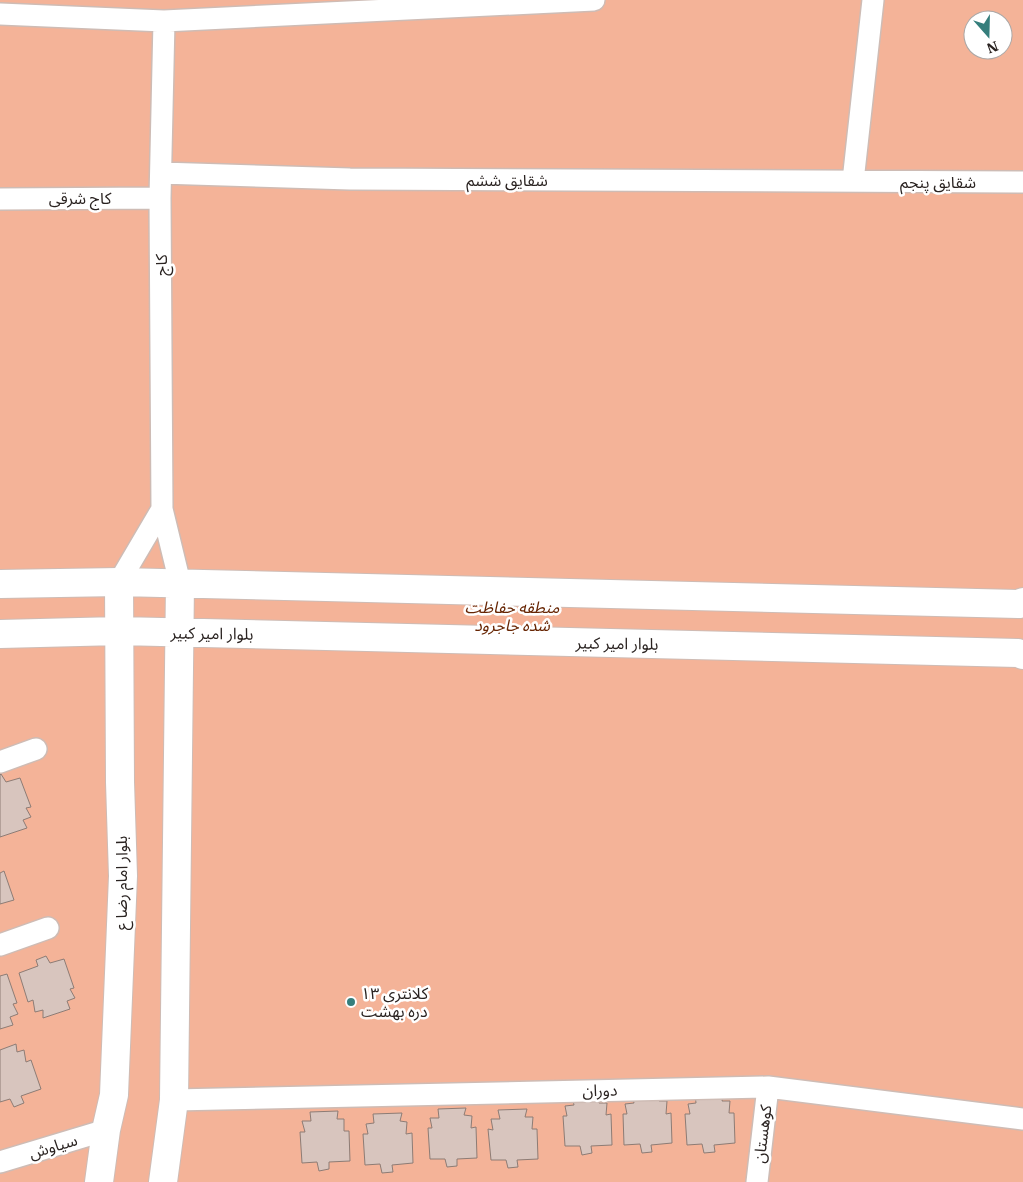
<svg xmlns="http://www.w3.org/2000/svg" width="1023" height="1182" font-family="'IBM Plex Serif','Noto Sans Arabic',serif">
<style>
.green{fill:#f4b398;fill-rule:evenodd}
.building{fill:#d8c5be;stroke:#8d7c75}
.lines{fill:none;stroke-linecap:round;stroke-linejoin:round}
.minor-casing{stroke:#cebcb5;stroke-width:24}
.primary-casing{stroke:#cebcb5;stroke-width:30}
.minor{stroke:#fff;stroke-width:21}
.primary{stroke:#fff;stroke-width:28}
.poi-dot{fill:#357e7c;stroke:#fff;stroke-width:2}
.labels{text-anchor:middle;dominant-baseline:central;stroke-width:5;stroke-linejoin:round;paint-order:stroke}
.street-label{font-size:16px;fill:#2a2321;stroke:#fff}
.park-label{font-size:16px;font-style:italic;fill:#672503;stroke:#fff}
.poi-label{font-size:16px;fill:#2a2321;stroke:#fff;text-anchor:start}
</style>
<rect width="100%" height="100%" fill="#fae7df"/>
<!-- green -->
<path class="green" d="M0,0H1023V1182H0ZM973,20H1003V50H973Z"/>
<!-- building -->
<path class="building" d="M1,774L6,782L20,778L31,807L26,808L31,817L23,820L27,828L0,837V775Z
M4,871L14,900L0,904V873Z
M46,956L50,963L64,959L74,988L70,989L75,998L67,1001L70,1009L43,1018V1010L35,1012L33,1000L28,1002L19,973L38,966L36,960Z
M7,974L17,1003L13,1004L18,1014L10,1017L13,1025L0,1029V976Z
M16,1044L17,1052L24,1050L26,1062L31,1060L41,1089L21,1096L24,1103L14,1107L10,1099L0,1102V1050Z
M724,1093L722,1101H730L729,1113H734L735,1143L714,1145L715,1152L704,1153L702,1144L687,1145L685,1114H690L688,1104L696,1103L695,1094Z
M632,1094H661L659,1101H667L666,1114L671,1113L672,1143L651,1145L652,1152L642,1153L640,1144L624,1145L623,1114H627L625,1104L634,1103Z
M601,1095L599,1103H607L606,1115L611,1114L612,1145L591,1146L592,1153L582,1155L580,1146H565L563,1116H567L565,1106L574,1105L572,1096Z
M466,1108L464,1115L472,1116L471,1128L476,1127L477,1158L457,1159V1166L447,1167L445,1159H430L428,1128H432L430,1118H439L438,1109Z
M527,1109L525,1117H533L532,1129H537L538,1159L517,1160L518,1167L508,1168L506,1160H491L488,1129L493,1130L491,1119H500L498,1110Z
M338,1111L337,1119H344V1131H349L350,1161L329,1162V1169L319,1171L317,1162L302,1163L300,1132H305L302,1121H311L310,1112Z
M402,1113L400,1121L407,1122L406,1134L412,1133L413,1163L392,1165L393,1172L382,1173L380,1164L365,1165L363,1134H368L366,1124L374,1123L373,1114Z"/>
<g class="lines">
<!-- minor casing -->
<g class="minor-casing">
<path id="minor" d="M0,14L164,21L594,0
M164,21L160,198L162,509L180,583
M161,173L350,179L1023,182
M853,181L873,0
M0,199L160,198
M119,582L162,509
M0,762L36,749
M0,945L48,928
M174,1100L768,1087L1023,1119
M0,1162L106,1130
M757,1182L768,1087"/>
</g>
<!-- primary casing -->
<g class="primary-casing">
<path id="primary" d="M0,584L119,582L1019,604L1023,602
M0,634L119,631L1018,653L1023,655
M99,1182L106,1130L114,1095L123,876L120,782L119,582
M163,1182L174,1100L180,583"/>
</g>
<!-- minor -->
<use href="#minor" class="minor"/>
<!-- primary -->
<use href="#primary" class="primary"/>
</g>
<!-- markers -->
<circle class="poi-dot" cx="351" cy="1002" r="5"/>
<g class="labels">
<!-- street labels -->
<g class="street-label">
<text x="507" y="180">شقایق ششم</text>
<text x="938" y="182">شقایق پنجم</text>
<text x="80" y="198">کاج شرقی</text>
<text transform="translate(161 265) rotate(-90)">کاج</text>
<text transform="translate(212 633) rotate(1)">بلوار امیر کبیر</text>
<text transform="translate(617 643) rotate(1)">بلوار امیر کبیر</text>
<text transform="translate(121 883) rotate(-90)">بلوار امام رضا ع</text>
<text transform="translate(600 1090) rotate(-1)">دوران</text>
<text transform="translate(762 1134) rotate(-83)">کوهستان</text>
<text transform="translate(53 1146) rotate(-17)">سیاوش</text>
</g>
<!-- park labels -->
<g class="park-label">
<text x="512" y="607">منطقه حفاظت<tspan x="512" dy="18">شده جاجرود</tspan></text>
</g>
<!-- poi labels -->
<g class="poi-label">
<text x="361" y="993">کلانتری ۱۳<tspan x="361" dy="18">دره بهشت</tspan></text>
</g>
</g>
<!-- north arrow -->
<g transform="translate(988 35) rotate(160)"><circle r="24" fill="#ffffff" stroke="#aaa7a6"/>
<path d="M0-4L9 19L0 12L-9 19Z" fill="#357e7c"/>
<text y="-8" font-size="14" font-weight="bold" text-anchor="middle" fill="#2a2321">N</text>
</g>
</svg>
